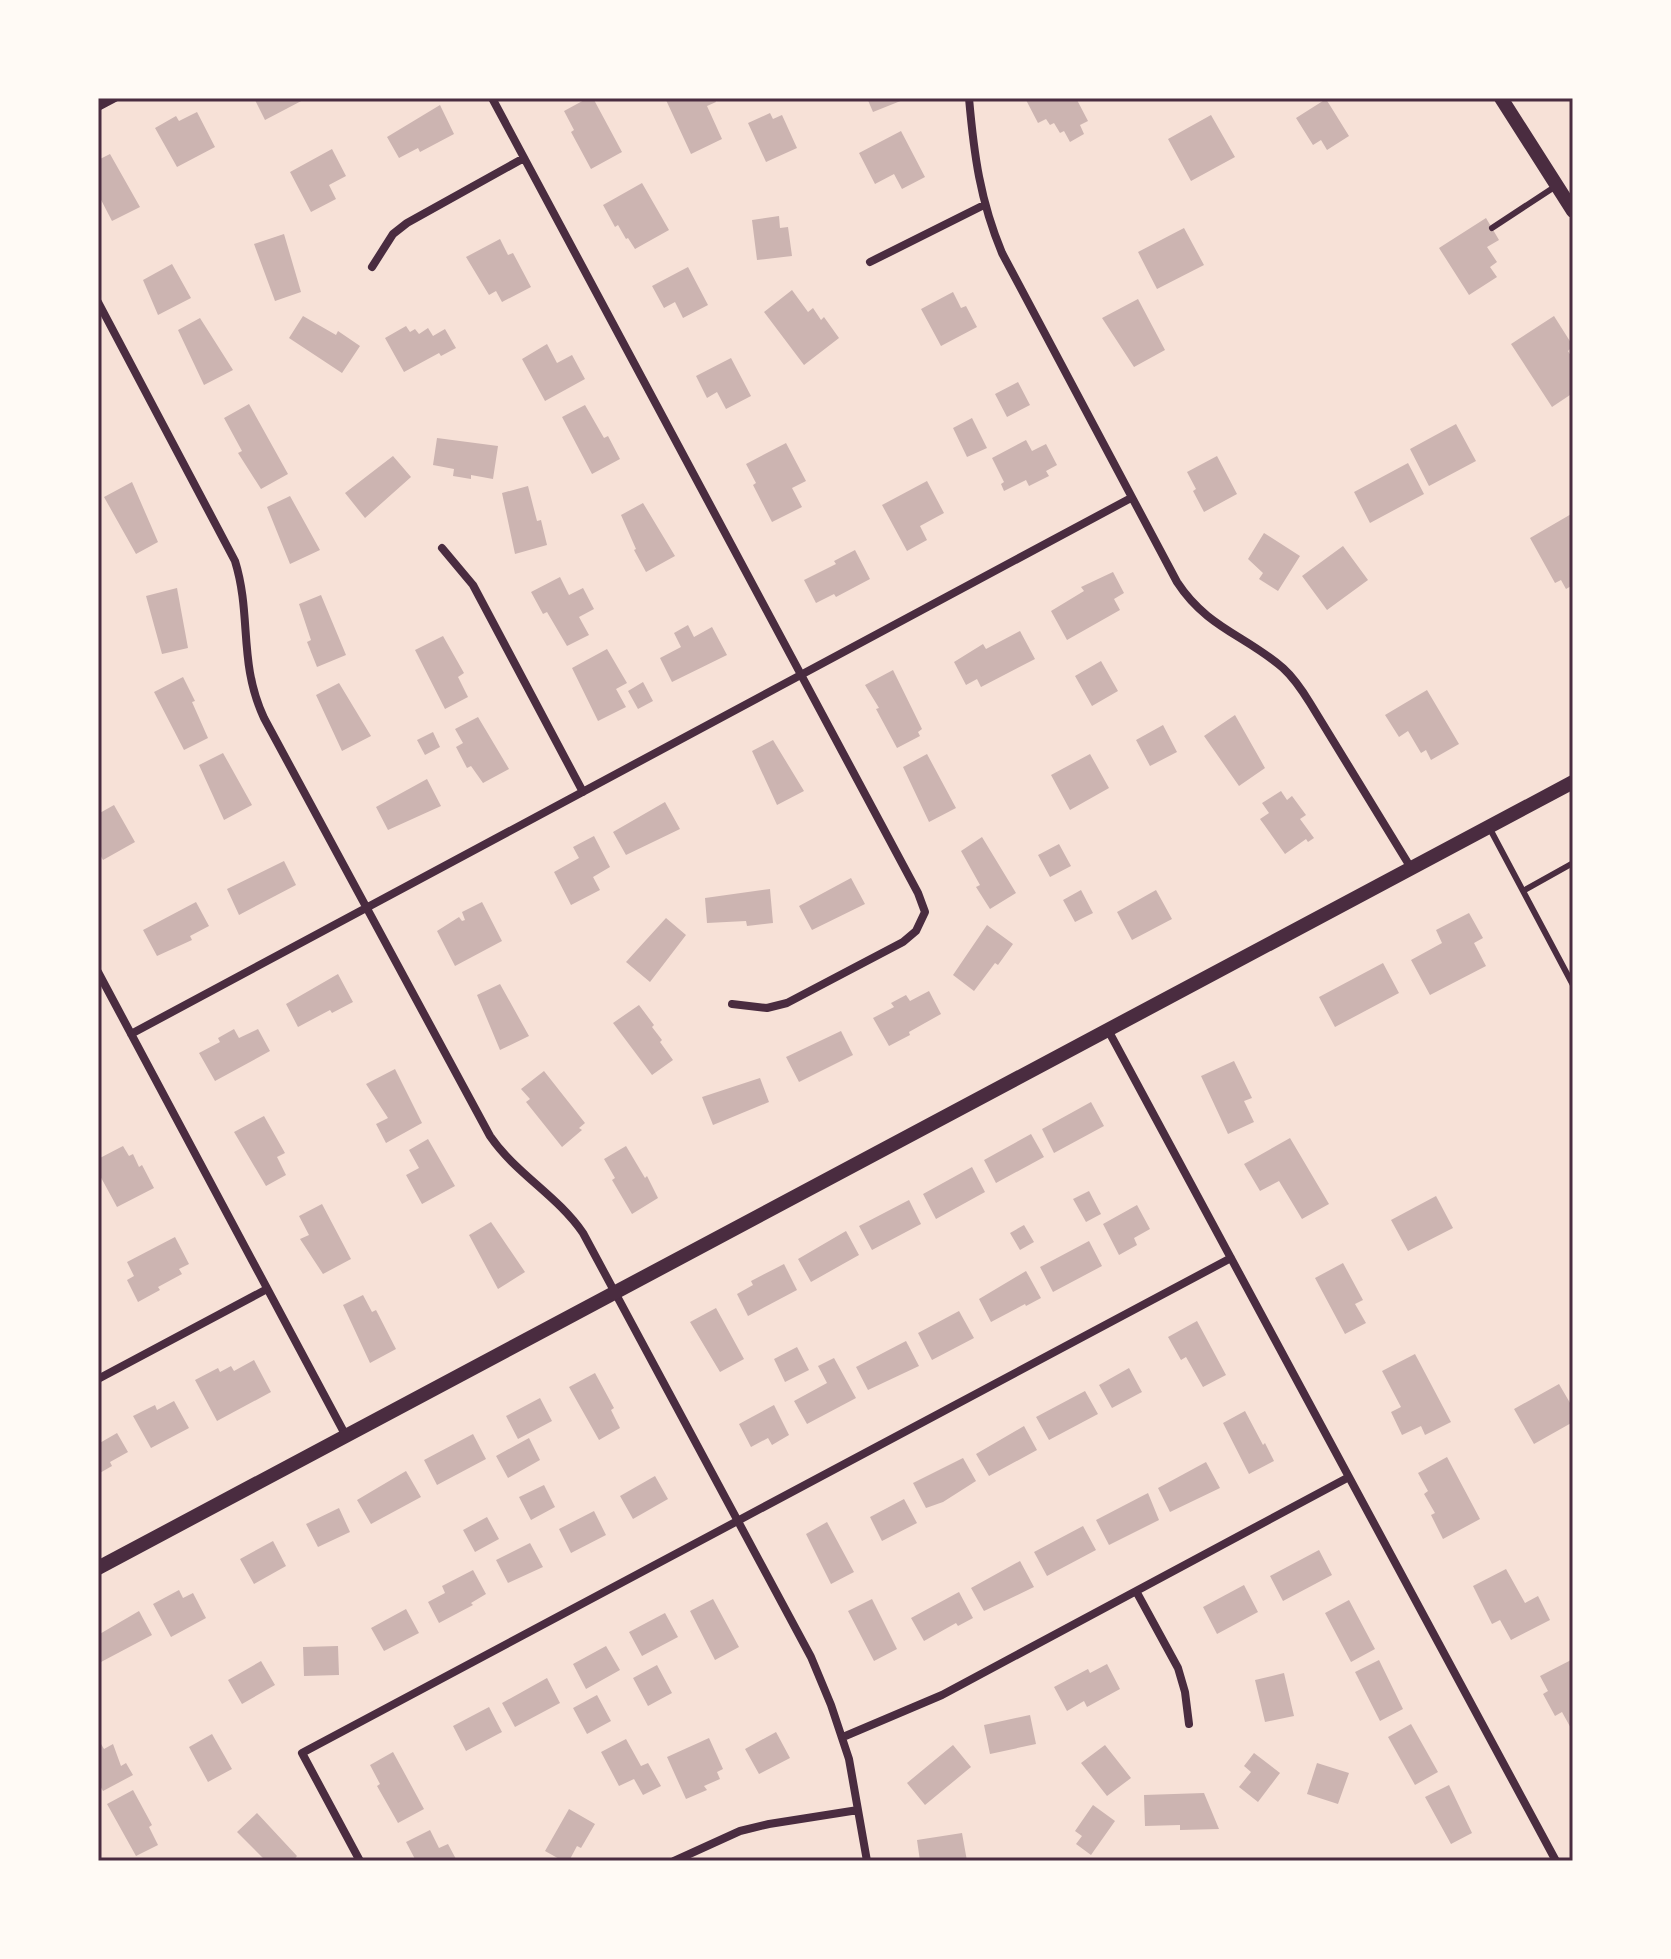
<svg xmlns="http://www.w3.org/2000/svg" width="1671" height="1959" font-family="Montserrat,sans-serif">
<style>
.building{fill:#ccb4b1}
.lines{fill:none;stroke-linecap:round;stroke-linejoin:round}
.service{stroke:#4a2c40;stroke-width:6}
.minor{stroke:#4a2c40;stroke-width:8}
.tertiary{stroke:#4a2c40;stroke-width:14}
.neatline{fill:none;stroke:#4a2c40;stroke-width:3}
</style>
<rect width="100%" height="100%" fill="#f7e1d7"/>
<!-- building -->
<path class="building" d="M254,98H307L265,120Z
M588,98H593L622,152L591,169L571,132L574,130L564,111Z
M671,98H714L716,102L707,106L722,139L691,154L666,100Z
M867,98H908L873,112Z
M1025,98H1076L1088,121L1080,125L1084,134L1070,142L1064,131L1060,133L1054,123L1050,125L1046,119L1038,123Z
M1326,99L1349,136L1327,150L1321,140L1313,145L1296,118Z
M440,105L454,134L420,152L418,148L399,158L387,137Z
M197,112L215,147L177,167L155,128L176,116L179,121Z
M770,113L773,119L782,115L797,148L766,162L748,123Z
M1211,115L1235,157L1191,181L1168,139Z
M901,131L925,177L902,189L894,174L875,184L859,153Z
M332,149L346,176L329,185L336,199L311,212L290,172Z
M110,154L140,207L112,221L98,194V160Z
M642,183L669,230L635,249L628,238L626,239L618,225L615,227L603,205Z
M779,216L780,228L788,227L792,256L757,260L752,220Z
M1486,218L1499,240L1487,247L1497,262L1490,267L1497,277L1469,295L1439,248Z
M1184,228L1204,265L1157,289L1138,252Z
M284,234L301,292L275,301L254,244Z
M500,239L508,255L513,253L531,287L502,302L496,291L489,295L466,257Z
M172,264L191,298L158,315L143,280Z
M688,267L708,305L683,318L675,302L664,308L652,286Z
M792,290L808,312L813,308L821,320L824,317L839,338L804,365L764,312Z
M953,292L961,308L966,306L977,327L941,346L921,309Z
M1138,299L1165,350L1134,367L1102,318Z
M303,316L336,335L338,331L360,346L342,373L289,338Z
M1554,316L1573,346L1568,351L1573,359V393L1552,407L1511,344Z
M200,318L233,370L204,385L178,330Z
M406,326L410,332L415,329L419,334L428,328L433,336L445,329L456,348L441,356L439,353L404,372L385,338Z
M547,344L557,363L572,355L585,379L545,401L522,359Z
M731,358L751,396L726,409L717,392L707,398L696,376Z
M1018,382L1030,405L1007,417L995,394Z
M249,404L288,474L261,489L238,453L242,451L224,418Z
M585,405L604,438L608,436L620,459L592,474L562,417Z
M972,418L987,448L967,457L953,428Z
M1456,424L1476,461L1429,486L1410,449Z
M437,438L498,446L493,479L471,475V479L453,476L454,469L433,465Z
M1026,440L1032,451L1046,444L1057,465L1046,471L1049,476L1029,486L1026,480L1004,491L1001,484L1004,482L992,458Z
M786,443L806,481L792,488L802,507L772,522L753,485L756,483L746,464Z
M393,456L411,477L365,518L345,493Z
M1217,456L1237,494L1204,512L1193,491L1196,489L1187,472Z
M1408,463L1424,494L1370,523L1354,492Z
M927,481L944,513L920,526L927,540L907,551L882,505Z
M132,482L158,542L136,554L104,497Z
M528,486L537,521L541,520L547,545L515,554L502,493Z
M290,496L320,550L290,564L267,507Z
M643,503L675,556L646,572L634,550L636,549L621,515Z
M1573,513V585L1566,589L1561,580L1555,583L1530,538Z
M1264,533L1300,556L1278,591L1259,579L1263,573L1248,559Z
M1343,546L1368,580L1327,610L1302,576Z
M855,550L870,579L836,597L834,594L816,603L804,580L836,564L834,561Z
M1113,572L1124,593L1114,599L1120,610L1067,640L1051,611L1084,591L1081,587Z
M560,577L569,595L583,588L594,609L579,617L589,635L567,646L547,612L543,614L531,592Z
M177,588L188,648L162,654L146,596Z
M321,595L346,655L317,667L307,642L311,640L299,604Z
M688,625L694,637L712,627L727,655L672,682L660,658L681,647L674,633Z
M1020,631L1035,659L981,687L977,679L966,685L954,662L983,644L986,649Z
M443,636L464,673L458,677L468,697L445,709L415,650Z
M607,649L627,683L616,689L626,707L598,721L572,668Z
M1101,661L1118,691L1092,706L1075,676Z
M893,670L922,729L918,732L920,736L897,748L876,709L879,708L865,685Z
M183,677L195,701L192,702L208,738L184,750L154,692Z
M643,682L653,701L638,709L628,691Z
M339,683L371,736L342,751L316,695Z
M1427,690L1459,744L1431,760L1426,750L1421,753L1408,731L1399,737L1385,715Z
M1235,715L1265,768L1239,786L1204,736Z
M478,717L509,769L483,783L471,766L467,768L456,747L463,743L455,729Z
M1163,725L1177,752L1150,766L1136,740Z
M433,732L440,747L425,755L417,740Z
M773,740L804,791L777,805L752,751Z
M223,753L252,805L224,820L199,765Z
M927,754L956,808L929,822L903,767Z
M1090,754L1109,788L1070,810L1051,775Z
M427,779L441,806L388,830L376,807Z
M1281,791L1287,800L1292,796L1306,815L1300,819L1314,838L1308,842L1306,839L1285,854L1260,819L1269,813L1262,803Z
M665,802L680,829L626,855L613,832Z
M114,805L135,842L103,860L98,851V814Z
M594,836L610,867L593,877L600,890L571,905L554,872L579,858L573,847Z
M982,837L1016,893L990,909L976,887L980,885L961,851Z
M1059,844L1071,866L1050,877L1038,855Z
M284,861L296,885L239,915L227,889Z
M851,878L865,904L812,930L799,906Z
M770,889L773,923L747,926L746,921L707,923L705,898Z
M1081,890L1093,913L1075,922L1063,900Z
M1156,890L1172,919L1132,940L1117,912Z
M196,902L209,926L190,936L192,940L157,956L143,930Z
M482,902L502,941L455,966L437,931L459,917L462,921L465,920L462,912Z
M1469,913L1483,938L1474,943L1486,966L1430,995L1411,960L1442,943L1436,930Z
M666,918L686,935L650,982L626,962Z
M987,925L1013,944L998,965L995,963L974,991L953,975Z
M1383,963L1399,993L1335,1027L1319,997Z
M338,974L353,1002L332,1013L330,1010L298,1027L286,1004Z
M500,984L529,1036L500,1050L477,995Z
M929,991L941,1014L909,1032L910,1035L889,1046L873,1018L894,1007L891,1003L906,995L910,1001Z
M639,1005L654,1025L652,1027L662,1040L660,1042L673,1060L652,1075L613,1023Z
M234,1029L239,1038L258,1029L270,1051L215,1081L199,1053L220,1042L218,1038Z
M841,1031L853,1055L799,1082L786,1057Z
M1234,1061L1252,1098L1244,1101L1254,1122L1228,1134L1201,1076Z
M395,1069L422,1123L386,1143L376,1124L388,1118L366,1084Z
M544,1071L585,1123L579,1128L582,1130L562,1147L526,1102L530,1099L521,1089Z
M760,1078L769,1102L713,1125L702,1097Z
M1091,1102L1104,1126L1054,1153L1042,1129Z
M264,1116L285,1153L277,1157L286,1175L266,1186L234,1132Z
M1031,1134L1044,1157L996,1183L984,1160Z
M1290,1138L1329,1204L1302,1219L1279,1181L1260,1191L1244,1164Z
M428,1139L455,1186L422,1204L406,1175L419,1168L409,1150Z
M123,1146L129,1156L133,1154L139,1167L142,1165L154,1188L117,1207L98,1172V1159Z
M626,1146L645,1178L647,1176L658,1198L632,1214L612,1180L615,1178L604,1159Z
M972,1167L985,1192L936,1219L923,1194Z
M1089,1191L1101,1214L1086,1222L1073,1199Z
M1436,1196L1453,1228L1408,1251L1391,1220Z
M909,1200L921,1224L872,1250L859,1226Z
M322,1204L351,1259L323,1274L300,1239L309,1235L299,1216Z
M1137,1205L1150,1229L1134,1238L1137,1245L1119,1255L1103,1224Z
M491,1222L525,1272L498,1289L469,1235Z
M1024,1225L1034,1242L1020,1250L1010,1233Z
M846,1231L859,1255L811,1282L798,1259Z
M175,1237L189,1264L179,1269L182,1274L158,1287L160,1290L138,1302L127,1280L134,1276L127,1262Z
M1089,1241L1102,1266L1053,1292L1040,1267Z
M1343,1263L1363,1300L1355,1304L1366,1323L1345,1334L1315,1278Z
M784,1264L797,1290L748,1316L737,1294L753,1285L751,1281Z
M1026,1271L1041,1298L1026,1306L1025,1304L991,1322L979,1299Z
M363,1295L372,1312L376,1310L396,1349L370,1363L343,1305Z
M716,1308L744,1359L720,1372L690,1322Z
M959,1311L974,1338L932,1360L918,1333Z
M1197,1321L1226,1375L1203,1387L1186,1357L1181,1360L1168,1337Z
M906,1341L919,1366L868,1390L856,1367Z
M797,1347L809,1370L785,1382L774,1359Z
M1415,1354L1451,1422L1425,1435L1421,1426L1402,1435L1391,1412L1401,1407L1382,1371Z
M834,1358L856,1398L807,1424L794,1401L827,1383L818,1366Z
M254,1360L271,1392L217,1421L195,1380L218,1368L220,1372L231,1366L234,1371Z
M1129,1368L1142,1392L1112,1408L1099,1385Z
M595,1373L614,1408L611,1410L620,1428L599,1440L569,1387Z
M1559,1384L1573,1408V1422L1534,1444L1514,1409Z
M1085,1391L1098,1414L1049,1440L1036,1417Z
M540,1398L552,1421L518,1439L506,1416Z
M174,1401L189,1428L151,1448L133,1416L155,1405L157,1410Z
M774,1405L789,1435L772,1445L768,1438L751,1447L739,1424Z
M1245,1411L1263,1445L1265,1443L1274,1461L1249,1474L1223,1423Z
M1024,1426L1037,1450L989,1476L976,1454Z
M117,1433L128,1452L110,1462L112,1466L98,1474V1444Z
M473,1434L486,1459L437,1485L424,1460Z
M529,1438L540,1460L508,1478L496,1456Z
M1447,1457L1480,1519L1443,1539L1431,1515L1435,1513L1424,1494L1428,1491L1418,1473Z
M963,1458L976,1481L943,1502L926,1508L913,1483Z
M1206,1462L1220,1488L1170,1512L1158,1488Z
M406,1471L421,1497L371,1524L357,1500Z
M655,1476L668,1499L633,1519L620,1496Z
M544,1485L555,1507L531,1520L519,1497Z
M1148,1493L1159,1520L1109,1545L1096,1520Z
M904,1499L917,1523L882,1541L870,1517Z
M339,1508L350,1532L318,1547L306,1524Z
M594,1511L606,1535L571,1553L559,1529Z
M487,1517L499,1539L475,1552L463,1530Z
M827,1522L854,1572L831,1584L806,1534Z
M1083,1526L1096,1550L1047,1576L1034,1552Z
M273,1541L286,1566L254,1584L240,1559Z
M530,1543L543,1567L508,1583L496,1560Z
M1319,1550L1332,1575L1283,1601L1270,1576Z
M1020,1561L1034,1587L984,1611L971,1588Z
M1506,1569L1525,1603L1538,1596L1550,1620L1511,1640L1500,1620L1492,1624L1473,1586Z
M473,1570L486,1594L471,1603L473,1605L439,1623L428,1602L445,1593L442,1586Z
M1244,1585L1258,1612L1217,1634L1203,1607Z
M179,1590L183,1598L193,1593L206,1618L171,1637L153,1604Z
M959,1592L973,1618L958,1626L956,1623L924,1641L911,1618Z
M713,1599L739,1647L715,1660L690,1611Z
M872,1599L897,1649L874,1661L848,1611Z
M1349,1600L1375,1649L1351,1662L1325,1613Z
M406,1609L419,1633L384,1651L371,1628Z
M139,1611L152,1635L101,1662L98,1656V1635Z
M665,1613L678,1637L642,1656L629,1632Z
M338,1646L339,1675L304,1676L303,1647Z
M606,1646L620,1670L586,1689L573,1664Z
M1573,1659V1732L1562,1712L1555,1716L1543,1694L1548,1691L1540,1676Z
M1379,1660L1403,1709L1380,1721L1355,1672Z
M261,1661L275,1685L242,1704L228,1680Z
M1107,1664L1120,1689L1087,1707L1084,1701L1067,1711L1054,1687L1088,1669L1090,1673Z
M657,1665L672,1693L648,1706L633,1678Z
M1284,1673L1294,1716L1265,1722L1255,1680Z
M547,1678L560,1703L515,1727L502,1703Z
M597,1695L611,1721L587,1734L573,1708Z
M489,1707L502,1732L466,1751L453,1726Z
M1030,1715L1036,1744L990,1754L984,1725Z
M1411,1724L1438,1772L1415,1785L1388,1737Z
M776,1732L790,1758L759,1774L745,1749Z
M212,1734L232,1769L208,1782L189,1747Z
M709,1738L723,1769L717,1772L720,1779L704,1786L707,1790L686,1799L667,1757Z
M98,1739L104,1749L113,1744L121,1766L126,1763L133,1775L103,1791L98,1782Z
M626,1739L641,1766L648,1763L661,1786L643,1795L634,1779L619,1786L601,1752Z
M953,1745L971,1767L925,1805L907,1783Z
M1105,1745L1131,1778L1107,1796L1081,1763Z
M393,1752L424,1809L398,1823L377,1786L380,1784L370,1765Z
M1254,1753L1280,1773L1258,1802L1239,1787L1251,1772L1244,1766Z
M1317,1763L1349,1773L1338,1804L1307,1794Z
M1449,1785L1472,1833L1451,1844L1425,1797Z
M133,1790L152,1825L149,1827L158,1845L136,1856L107,1804Z
M1204,1793L1219,1829L1180,1830V1825L1145,1826L1144,1795Z
M1093,1805L1115,1821L1091,1855L1076,1844L1082,1836L1075,1831Z
M569,1809L595,1824L581,1848L577,1846L569,1861H563L545,1851Z
M257,1813L297,1856L293,1861H266L237,1832Z
M430,1830L439,1848L448,1844L457,1861H416L406,1842Z
M962,1833L967,1861H920L917,1840Z"/>
<g class="lines">
<!-- service -->
<path class="service" d="M1492,228L1556,186
M1490,829L1573,985
M1523,891L1573,863"/>
<!-- minor -->
<path class="minor" d="M492,98L918,893L925,912L916,931L903,942L787,1003L767,1008L732,1004
M969,98C974,155 980,200 1002,253L1177,582C1207,628 1245,635 1283,668C1294,678 1302,690 1310,703L1411,868
M98,107L115,98
M870,262L984,205
M372,267L393,234L407,223L524,158
M98,302L235,561C252,616 238,662 264,718L490,1136C516,1174 557,1195 583,1233L811,1657L831,1705L849,1759L867,1861
M442,548L473,585L583,792
M98,972L346,1436
M1108,1030L1556,1861
M131,1034L1131,498
M98,1379L267,1289
M1136,1591L1178,1668L1185,1692L1189,1724
M843,1737L942,1695L1349,1477
M360,1861L302,1753L1231,1258
M674,1861L740,1831L769,1824L858,1810"/>
<!-- tertiary -->
<path class="tertiary" d="M1501,98L1573,211
M98,1568L1573,782"/>
</g>
<!-- border -->
<rect width="1671" height="1959" fill="none" stroke="#fffaf5" stroke-width="200"/>
<rect x="100" y="100" width="1471" height="1759" class="neatline"/>
</svg>
